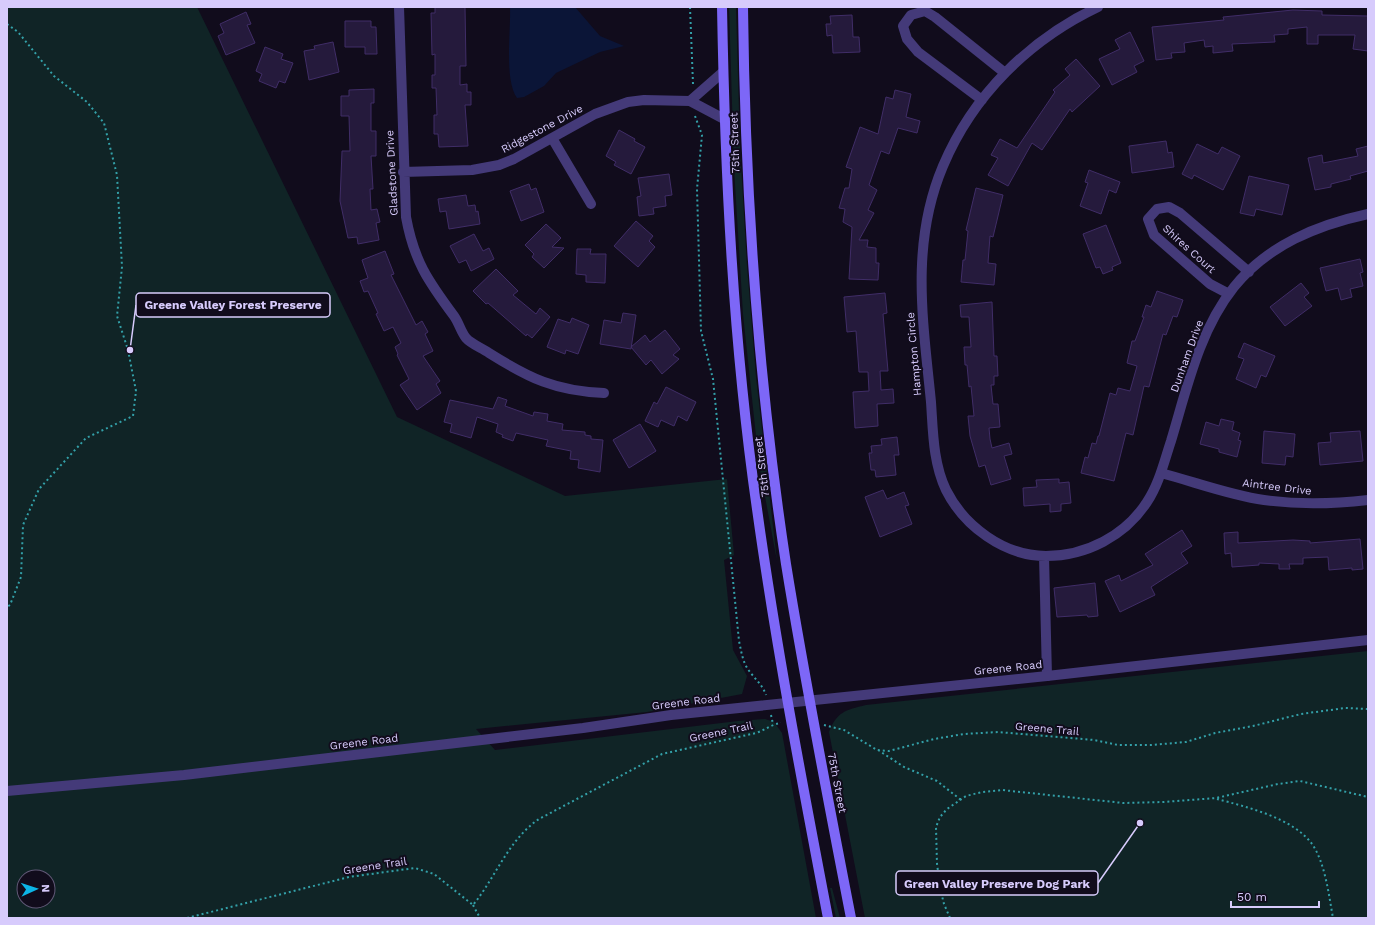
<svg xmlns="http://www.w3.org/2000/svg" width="1375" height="925" font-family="'Work Sans',sans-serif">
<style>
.green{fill:#102426;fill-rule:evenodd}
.water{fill:#0b1537}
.building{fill:#251a3c;stroke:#402d67}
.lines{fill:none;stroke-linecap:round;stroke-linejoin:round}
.path{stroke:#33a0a8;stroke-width:2;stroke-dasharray:2 3;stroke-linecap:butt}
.minor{stroke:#443a79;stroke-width:10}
.tertiary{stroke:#443a79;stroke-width:10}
.secondary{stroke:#7d67f7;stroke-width:10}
.labels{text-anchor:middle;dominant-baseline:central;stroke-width:4;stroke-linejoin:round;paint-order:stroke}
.street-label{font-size:11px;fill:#d7cbfc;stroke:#110c1c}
.leader{fill:none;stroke:#d7cbfc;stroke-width:1.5}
.callout-dot{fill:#d7cbfc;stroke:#110c1c;stroke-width:1.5}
.callout{fill:#110c1c;stroke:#d7cbfc;stroke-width:1.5}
.callout-label{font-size:12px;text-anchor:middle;font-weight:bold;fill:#d7cbfc}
</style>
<rect width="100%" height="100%" fill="#110c1c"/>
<!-- green -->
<path class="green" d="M7,7H197L397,417L565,496L727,479L734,555L724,560L733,650L747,676L742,694L647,712L476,729L495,750L738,721L765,719L774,722L782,733L816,918H7ZM24,877H48V901H24Z
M729,7H736L740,147L747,266L756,377L777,561L759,464L743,314L734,168Z
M1368,651V918H865L829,732C837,712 845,710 866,705Z
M830,888H832L840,918H836Z"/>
<!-- water -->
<path class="water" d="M510,7H575L600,36L624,46L600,52L556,73L544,86L524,97L517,98C504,79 511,31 510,7Z"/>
<!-- building -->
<path class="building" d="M435,7H465L466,66H460V85L467,84V92H471V105H465L468,146L439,147L438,134H434V115H437L436,88H432V75H435V54L432,55L431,13H435Z
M1293,10L1322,11V15L1368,16V51L1353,49L1355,35H1318V44H1307V27L1288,29V34L1274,35L1275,42L1232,44L1233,51L1213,53V46L1205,47L1204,40L1184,43L1185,52L1171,53L1172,58L1156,60L1152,27L1224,20L1223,17Z
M246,12L251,24L247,25L255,43L226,55L218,36L224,33L220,24Z
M852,15L853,37H859L860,52L833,53L832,35L827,36L826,24H831L830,16Z
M345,21H371V27H376L377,54H365V47H345Z
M1130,32L1144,61L1134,66L1137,72L1112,85L1099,59L1120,49L1115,40Z
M333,42L339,72L309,80L304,51L315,49L314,46Z
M265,47L283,54L281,59L293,63L285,83L279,81L276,88L259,81L262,74L256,71Z
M1076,59L1100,86L1072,112L1070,109L1042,150L1032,143L1008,186L988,175L998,158L991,155L1000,139L1017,148L1055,92L1053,90L1070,75L1065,69Z
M374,89V103H371V131H376V156H371L373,189H370L371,210L377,209L380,222L376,223L379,240L358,244L357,237L348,238L340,201L342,151H350L349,116H341V96H349V90Z
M895,90L911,94L906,117L920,121L917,133L898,128L889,154L881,151L869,185L877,190L868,210L874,213L859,240H868L867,247L876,248V263H879L878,280L849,279L852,227L843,222L845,209L839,208L845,188H849L852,169L846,167L860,127L878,134L886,97L893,99Z
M619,130L635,139L634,141L645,147L631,174L614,165L616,162L606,156Z
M1166,141L1168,153L1172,152L1174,167L1132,173L1129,146Z
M1197,144L1218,154L1222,147L1240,156L1223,190L1194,175L1192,179L1182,174Z
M1368,146V171L1350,176L1351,179L1331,184V187L1315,190L1308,158L1322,155L1323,163L1358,156L1356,149Z
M1089,170L1120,182L1116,193L1109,190L1101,214L1080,206L1088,183L1085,182Z
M669,174L672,195L665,196L666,206L653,208L654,214L639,216L637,197L641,196L638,178Z
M1249,176L1289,185L1282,215L1256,209L1254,216L1240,213Z
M529,184L531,190L536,188L544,212L521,221L510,191Z
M976,188L1003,195L993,237L990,236L988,263L996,264L994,285L961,282L963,260H965L968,231L966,230Z
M466,195L468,206L475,205L476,212L478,211L480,224L449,229L446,211L440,212L438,199Z
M636,221L653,236L649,241L655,247L638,267L614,246Z
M546,224L561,238L552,247L564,248L544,268L532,257L534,254L525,245Z
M1106,225L1121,263L1112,267L1113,270L1103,274L1100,267L1096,268L1083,234Z
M474,234L483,251L489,248L494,259L471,271L466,260L459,263L450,246Z
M577,249H591L590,254H606L605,283L586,282V275L576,274Z
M385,251L394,274L391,275L416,325L422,321L428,332L425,334L433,351L423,356L440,381L436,384L441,393L417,410L400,385L409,379L397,355L398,354L395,347L401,343L393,327L384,331L376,314L378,313L368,291L364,292L360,281L368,278L362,260Z
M1360,259L1363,272L1360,273L1363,286L1350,289L1352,297L1341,300L1338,288L1326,291L1320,268Z
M496,269L518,291L513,295L536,314L540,308L550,317L532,338L527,334L526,336L488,303L486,304L473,291Z
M1301,283L1309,293L1304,297L1312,306L1285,326L1270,307Z
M1157,291L1183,300L1177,317L1173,316L1166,335L1163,334L1149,387L1144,386L1133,435L1126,433L1114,481L1081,473L1085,457L1088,458L1092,443L1096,444L1098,436H1099L1110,393L1116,395L1118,388L1130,391L1137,366L1127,363L1132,341H1135L1144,317H1142L1146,305L1151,307Z
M885,293L887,313L883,314L888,371H880L881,390L893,389L894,403L877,404L878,426L855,428L853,392L869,391L868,372H859L856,331L847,332L844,297Z
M992,302L994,356H997L998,376H994V385H991L993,404H998L1000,427L989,428L990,439L992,448L1009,443L1012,454L1004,456L1011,479L991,485L985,465L979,467L970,436L968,416H974L971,386L969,387L967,365H965L964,347H971L969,317H961L960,305Z
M623,313L636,315L631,349L600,344L604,320L621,323Z
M572,318L589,325L578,354L566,350L565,354L547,347L558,319L570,323Z
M665,330L680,349L673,355L679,359L662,374L651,360L646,365L631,347L645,335L650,342Z
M1244,343L1275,356L1266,377L1261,375L1256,388L1236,379L1244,359L1238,357Z
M666,387L696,402L687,421L678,416L674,426L661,420L658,427L645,421L654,402L657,404Z
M498,397L507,400L505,406L533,416L534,412L548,414L547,421L563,424L562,430L585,432V435L591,436V439L603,440L600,472L578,468L579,460L570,459L571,451L546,446L548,440L516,433L513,441L502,437L503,435L496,432L498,424L477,417L471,438L450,432L452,424L444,422L450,400L493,409Z
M1221,419L1234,422L1232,430L1240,433L1238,440L1241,441L1237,457L1219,452V449L1200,444L1206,422L1219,426Z
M640,424L656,451L629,468L613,440Z
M1264,431L1295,434L1293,457L1286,456L1285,465L1262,463Z
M1360,431L1363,461L1320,465L1318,443L1331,442L1330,433Z
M897,437L899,455H894L896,475L876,477L875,470H871L869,453H872L871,446L882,445L881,439Z
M1059,479V483L1069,482L1071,503L1061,504V511L1050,512V504L1024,506L1023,488L1037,487L1036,480Z
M883,490L887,499L904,492L909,505L905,506L912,524L880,537L865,497Z
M1182,530L1192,546L1181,553L1188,563L1151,587L1155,595L1120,612L1105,581L1119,575L1121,581L1153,565L1145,554Z
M1238,532V543L1293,540L1310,541V543L1360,539L1363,569L1352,570V568L1329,570L1328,557L1303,558V564H1289L1290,569H1279V564L1259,563V565L1232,567L1231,553L1225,554L1224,533Z
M1095,583L1098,616L1088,617L1087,615L1057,617L1054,588Z"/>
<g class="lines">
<!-- path -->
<path class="path" d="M690,7L693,84
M7,24L18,32L54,76L87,102L104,123L117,175L122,267L117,316L128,350L136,391L133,416L86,438L39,489L23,525L21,577L10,605L7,607
M695,116L702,135L697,189L701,331L713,379L739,641C741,650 742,658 746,666C752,677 762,683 766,695
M771,715L773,724
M824,725L844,730L877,750L889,751L934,739L964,734L998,732L1094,740L1118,745H1151L1186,742L1215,733L1253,726L1301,714L1345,708L1368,709
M878,750L904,767L937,781L961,800
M1217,799C1247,807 1293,818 1312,844C1325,862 1329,896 1333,918
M473,905L480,918
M187,918L349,877L415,868L434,874L473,905C496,877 508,840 539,819L662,754L756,733C765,730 772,724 781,723
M950,918L944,904L941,892L937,864L936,827L940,817L947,809L966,796L982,792L1002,790L1123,803L1163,802L1216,798L1278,784L1300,781L1368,797"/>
<!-- minor -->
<path class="minor" d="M399,7L406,217C414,261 428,281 454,316C459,323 461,332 466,338C471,344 482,348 489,353C529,378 555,391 604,393
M1098,7C1029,40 973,95 943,166C910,244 923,321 931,402C933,431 933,463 946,490C964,526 1004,556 1046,556C1086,556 1125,536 1147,502C1159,484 1164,462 1171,441C1187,388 1199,331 1234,287C1268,245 1317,225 1368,214
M982,100L918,52L907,39L903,26L911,15L925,11L935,17L1005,73
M690,101L723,72
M552,138L591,204
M403,172L472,170L499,165L514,159L595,114L628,102L644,100L690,101L724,119
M1229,294L1210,284L1154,235L1148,219L1157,209L1169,207L1180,213L1249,272
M1161,473C1195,482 1229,495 1264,500C1299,505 1333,504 1368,500
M1044,556L1047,676"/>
<!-- tertiary -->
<path class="tertiary" d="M7,791L184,775L583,728L671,715L1047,676L1368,640"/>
<!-- secondary -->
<path class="secondary" d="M722,7C725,175 733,342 757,509C776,646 802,782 828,918
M743,7C745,193 758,380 786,564C805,682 828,800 851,918"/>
</g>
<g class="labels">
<!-- street labels -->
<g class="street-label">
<text transform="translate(542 129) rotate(-28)">Ridgestone Drive</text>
<text transform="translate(735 143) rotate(-92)">75th Street</text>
<text transform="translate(392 173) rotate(-93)">Gladstone Drive</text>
<text transform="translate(1189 249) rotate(42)">Shires Court</text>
<text transform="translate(914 354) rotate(-95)">Hampton Circle</text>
<text transform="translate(1187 356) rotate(-70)">Dunham Drive</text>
<text transform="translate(762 467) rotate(-97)">75th Street</text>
<text transform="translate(1277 487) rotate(7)">Aintree Drive</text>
<text transform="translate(1008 668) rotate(-6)">Greene Road</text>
<text transform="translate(686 702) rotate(-7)">Greene Road</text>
<text transform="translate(1047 729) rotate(5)">Greene Trail</text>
<text transform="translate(721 732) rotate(-12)">Greene Trail</text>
<text transform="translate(364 742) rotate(-7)">Greene Road</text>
<text transform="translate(837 783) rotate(79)">75th Street</text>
<text transform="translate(375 866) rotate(-9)">Greene Trail</text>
</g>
</g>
<!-- callouts -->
<path class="leader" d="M130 350L136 305M1140 823L1098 883"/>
<g class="callout-dot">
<circle cx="130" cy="350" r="4"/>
<circle cx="1140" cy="823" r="4"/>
</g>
<g class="callout">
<rect x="136" y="293" width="194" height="24" rx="4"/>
<rect x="896" y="871" width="202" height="24" rx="4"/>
</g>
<g class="callout-label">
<text x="233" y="309">Greene Valley Forest Preserve</text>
<text x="997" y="888">Green Valley Preserve Dog Park</text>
</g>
<!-- border -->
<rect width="1375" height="925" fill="none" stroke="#d7cbfc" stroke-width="16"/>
<!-- north arrow -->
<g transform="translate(36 889) rotate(87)"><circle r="19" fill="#110c1c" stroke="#605876"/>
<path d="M0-3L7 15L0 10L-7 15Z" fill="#0cb4e6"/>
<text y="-6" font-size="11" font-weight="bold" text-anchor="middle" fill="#d7cbfc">N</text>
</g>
<!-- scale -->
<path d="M1231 901v6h88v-6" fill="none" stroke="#d7cbfc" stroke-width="2"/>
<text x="1237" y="901" font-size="12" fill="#d7cbfc" stroke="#110c1c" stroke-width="3" paint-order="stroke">50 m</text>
</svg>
